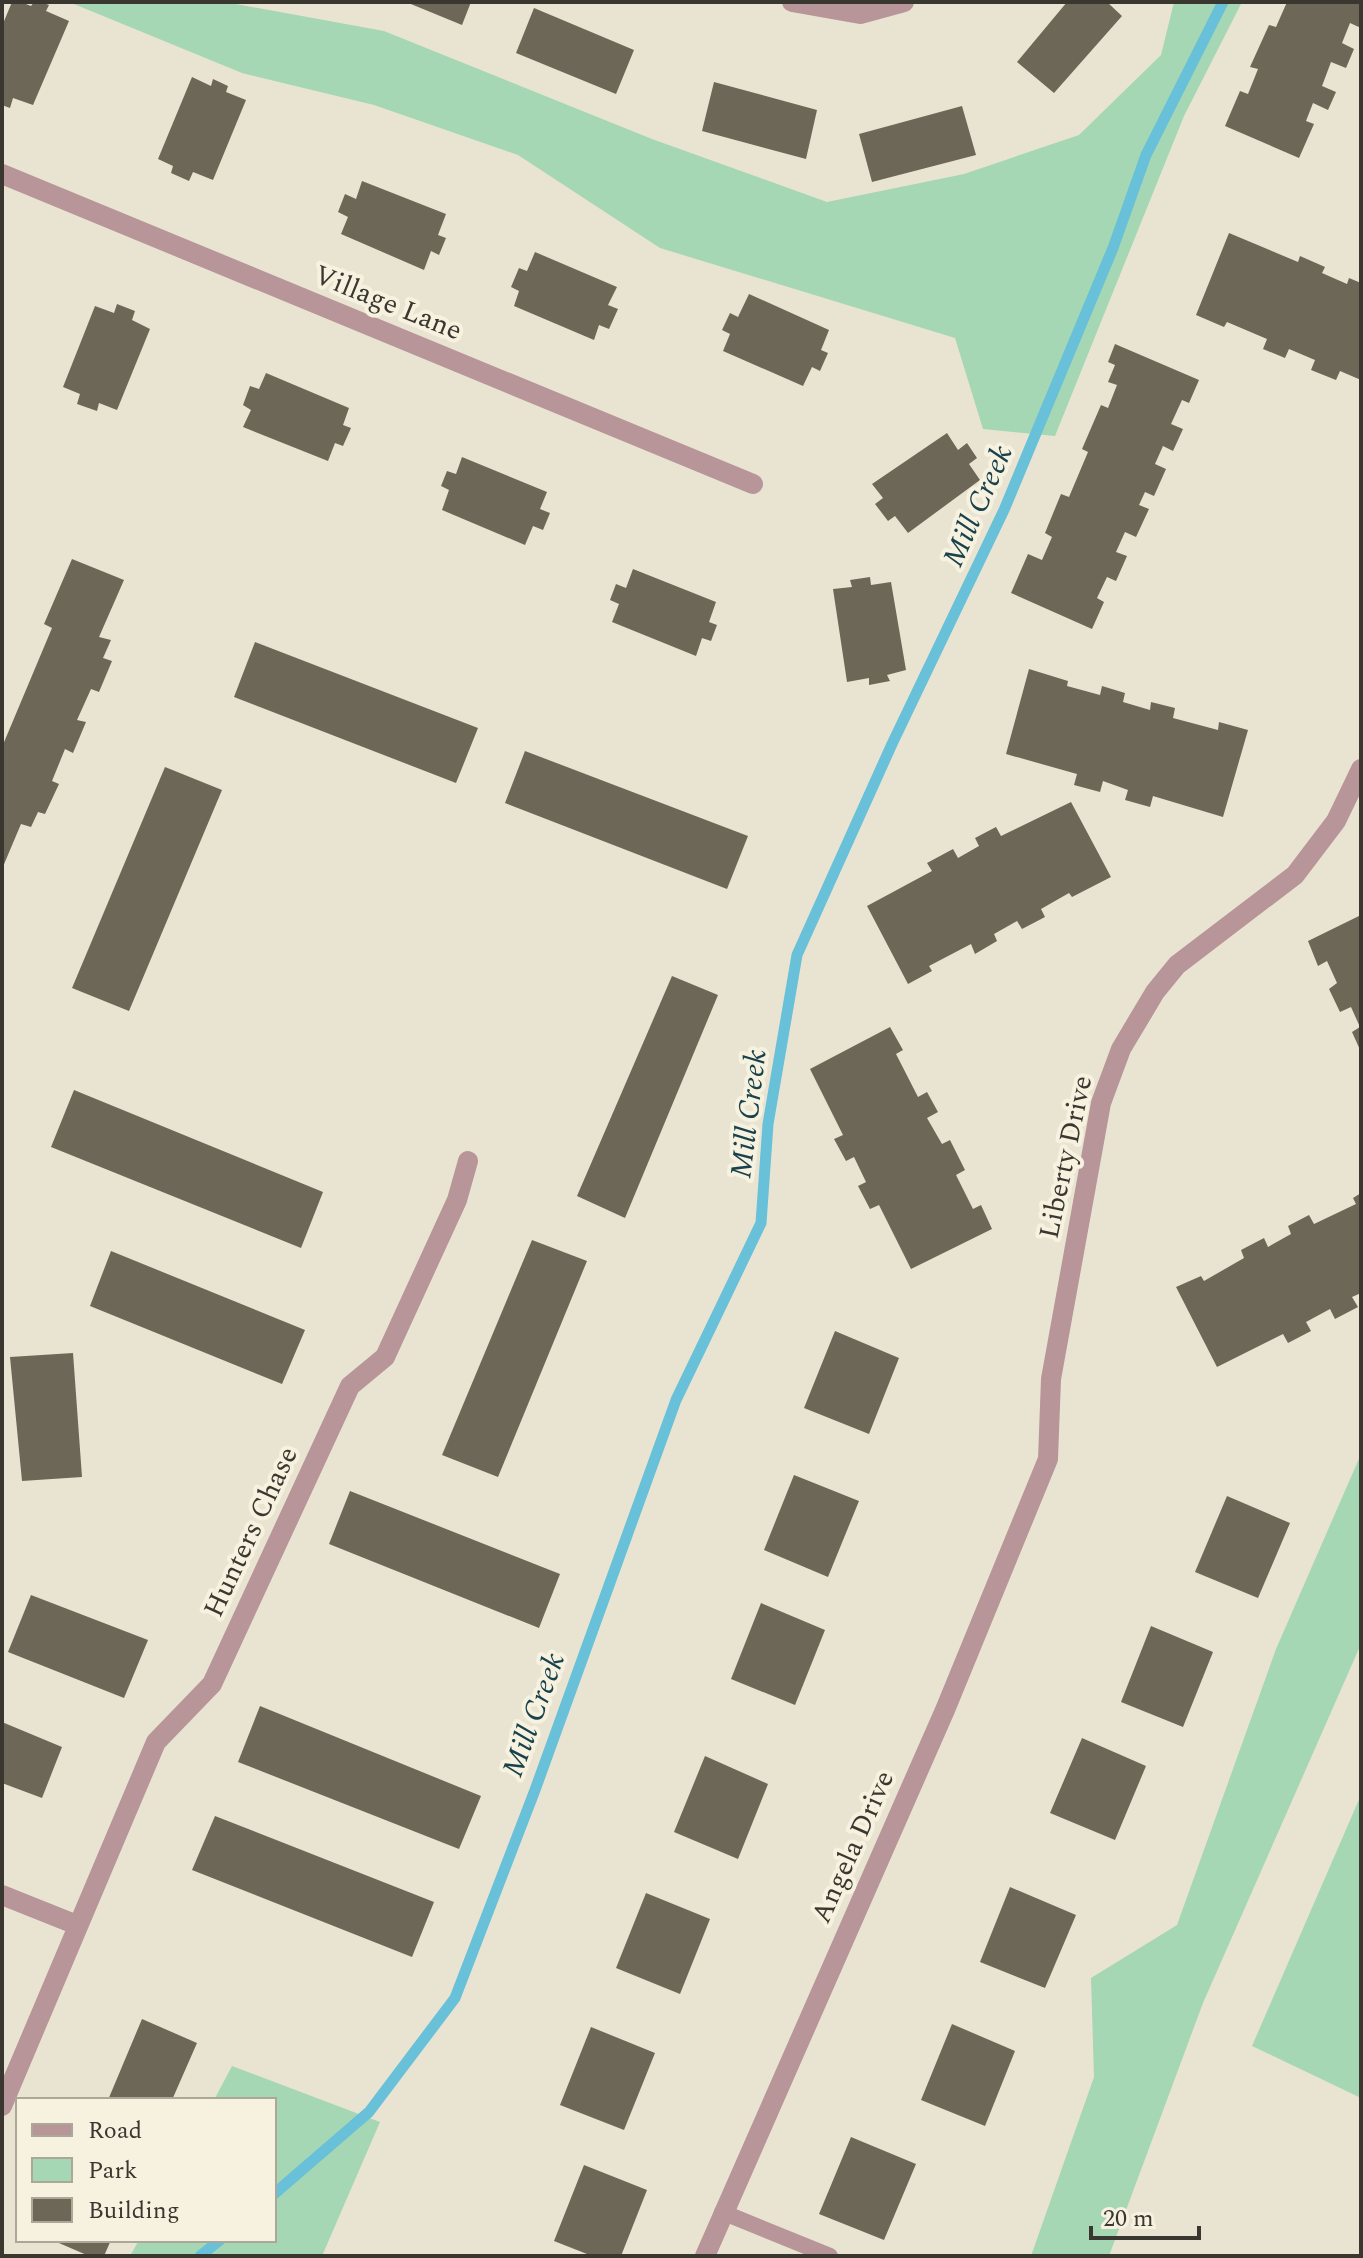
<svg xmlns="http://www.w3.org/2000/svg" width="1363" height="2258" font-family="Spectral,serif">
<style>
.green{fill:#a5d7b4}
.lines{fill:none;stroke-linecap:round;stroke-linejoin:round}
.stream{stroke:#68c1d8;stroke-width:11}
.building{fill:#6c6757}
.service{stroke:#b79598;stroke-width:16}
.minor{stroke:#b79598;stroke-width:20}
.labels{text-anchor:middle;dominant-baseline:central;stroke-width:8;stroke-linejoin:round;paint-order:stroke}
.street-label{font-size:28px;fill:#393730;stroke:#f7f1df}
.water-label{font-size:30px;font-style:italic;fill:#19424c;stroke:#f7f1df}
</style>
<rect width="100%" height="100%" fill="#e9e4d2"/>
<!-- green -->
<path class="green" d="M69,2H225L384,31L652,139L827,202L964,174L1079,135L1161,55L1174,2H1242L1184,116L1055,436L983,429L955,338L660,248L518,155L374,105L242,73Z
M1361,1454V1644L1203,2003L1109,2256H1031L1094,2077L1091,1978L1177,1925L1276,1649Z
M1361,1795V2098L1252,2046Z
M232,2066L380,2122L322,2256H130L139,2240H274V2100H214Z"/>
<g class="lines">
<!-- stream -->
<path class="stream" d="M274,2194L369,2112L455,1998L535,1790L676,1400L761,1223L768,1124L797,955L892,744L1004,510L1113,248L1146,155L1223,2
M200,2256L220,2240"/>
</g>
<!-- building -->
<path class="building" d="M12,2H21L31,6L34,2H41L49,5L46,11L69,21L33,105L13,98L10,108L2,105V26Z
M406,2H471L462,25Z
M1067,2H1107L1122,16L1054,93L1017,62Z
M1287,2H1361V28L1350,23L1342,43L1354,49L1346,68L1331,62L1322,86L1336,92L1328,110L1313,103L1306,121L1314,124L1299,158L1225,126L1240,91L1248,94L1258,69L1250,67L1269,25L1276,27Z
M534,8L634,50L616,94L516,53Z
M192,77L211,86L213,79L228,86L226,92L246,100L213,180L193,172L189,181L171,173L173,166L158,159Z
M714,82L817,110L806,159L702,131Z
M962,106L976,155L872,182L859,134Z
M362,181L446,214L438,235L446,238L439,255L431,251L424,270L341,234L348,217L338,212L345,194L356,199Z
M1229,233L1298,262L1300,256L1325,267L1322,273L1347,284L1349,278L1361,283V380L1340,371L1336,380L1311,370L1315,360L1289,349L1285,358L1263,349L1267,339L1227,322L1224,327L1196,315Z
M535,252L617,287L608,305L618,309L609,329L599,325L594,340L514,306L519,291L511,287L519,268L527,271Z
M749,294L829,330L821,350L828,353L820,371L812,367L803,386L723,351L730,334L722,330L730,313L738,317Z
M117,304L135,311L132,320L150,329L117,410L99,403L97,411L77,404L80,394L63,387L95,306L114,313Z
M1115,344L1199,380L1189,403L1182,400L1171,424L1183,429L1173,451L1163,446L1155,464L1166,469L1154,496L1145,492L1139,505L1149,509L1136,537L1125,532L1116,552L1127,556L1116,581L1107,577L1097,598L1104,602L1092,629L1011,593L1028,554L1042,560L1052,537L1045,533L1061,494L1069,497L1088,452L1082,449L1101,405L1108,408L1117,385L1108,382L1115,365L1108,362Z
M266,373L349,408L343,425L351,428L343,446L335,443L328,461L243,427L251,410L243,405L250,386L259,389Z
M947,433L958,450L967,443L977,458L969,464L980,480L908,533L895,516L888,521L875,504L883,498L872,484Z
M462,457L547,492L540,509L550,513L543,530L533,526L525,545L442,510L449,490L441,486L447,471L456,474Z
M72,559L124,580L99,637L111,640L103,658L112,661L99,692L91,689L77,720L86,722L73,753L65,749L52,781L59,784L45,814L38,812L31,827L21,824L2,869V747L52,628L44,624Z
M633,569L716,602L709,622L717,625L711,641L702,638L696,656L612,622L619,604L610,600L616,584L626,588Z
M870,577L871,585L891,582L906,670L887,675L890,681L869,685V678L847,682L833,589L852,587L850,580Z
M255,642L478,728L456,783L234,697Z
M1029,669L1068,681L1067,686L1100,695L1102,686L1125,693L1123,702L1150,710L1151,702L1175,708L1173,718L1218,730L1219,722L1248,730L1223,817L1153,796L1150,807L1125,800L1128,790L1103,781L1100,792L1074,785L1077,774L1006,754Z
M525,751L748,836L727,889L505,803Z
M165,767L222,790L129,1011L72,988Z
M1071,802L1111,877L1072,897L1069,893L1041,909L1045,917L1022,929L1017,921L994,934L997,941L975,954L971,944L929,966L932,971L908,984L867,906L932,871L927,863L953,849L958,858L979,846L975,838L996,827L1001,836Z
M1361,915V1052L1352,1032L1360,1027L1351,1007L1340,1012L1329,989L1337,983L1327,961L1318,966L1308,941Z
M672,976L718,995L625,1218L577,1196Z
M890,1027L903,1050L896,1054L918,1097L927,1092L938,1112L927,1118L942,1144L950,1140L965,1170L956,1175L973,1209L981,1205L992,1229L911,1269L879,1205L870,1209L858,1186L866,1182L854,1157L846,1161L834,1139L843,1135L810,1069Z
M74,1090L323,1192L301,1248L51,1147Z
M1361,1193V1293L1352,1297L1358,1307L1335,1319L1330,1309L1306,1322L1311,1331L1288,1343L1283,1334L1217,1367L1176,1287L1201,1276L1204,1281L1244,1258L1241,1250L1264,1238L1268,1247L1291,1234L1288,1226L1309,1215L1314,1224L1356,1204L1353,1198Z
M532,1240L587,1261L498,1477L442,1455Z
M111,1251L305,1330L282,1384L90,1306Z
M835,1331L899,1358L869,1434L804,1408Z
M73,1353L82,1477L22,1481L10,1357Z
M794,1475L859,1501L828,1577L764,1550Z
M350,1491L560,1574L539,1628L329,1544Z
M1227,1496L1290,1523L1258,1598L1195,1572Z
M31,1595L148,1640L124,1698L8,1652Z
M761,1603L825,1630L795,1705L731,1679Z
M1151,1626L1213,1652L1183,1727L1121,1702Z
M260,1706L481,1796L459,1849L238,1762Z
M2,1722L62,1747L42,1798L2,1783Z
M1082,1738L1146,1766L1115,1840L1050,1813Z
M705,1756L768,1784L738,1859L674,1832Z
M215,1816L434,1902L412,1957L192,1870Z
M1010,1887L1076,1915L1045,1988L980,1962Z
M646,1893L710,1919L680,1994L616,1968Z
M142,2019L197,2043L172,2100H108Z
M952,2024L1015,2051L985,2126L921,2100Z
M591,2027L655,2053L624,2130L560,2105Z
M851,2137L916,2164L884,2240L819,2214Z
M584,2165L647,2190L621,2256H592L554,2241Z
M52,2240H111L104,2256H89Z"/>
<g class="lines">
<!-- service -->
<path class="service" d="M722,2212L830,2256"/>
<!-- minor -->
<path class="minor" d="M792,2L860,14L904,2
M2,174L753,484
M2,1895L77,1925
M2,2106L156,1742L212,1684L350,1386L385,1357L457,1200L468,1161
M705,2256L945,1710L1048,1459L1051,1379L1101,1103L1121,1049L1155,992L1177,965L1295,875L1336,821L1361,769"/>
</g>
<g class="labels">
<!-- street labels -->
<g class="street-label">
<text transform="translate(388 303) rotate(22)">Village Lane</text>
<text transform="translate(1066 1157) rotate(-78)">Liberty Drive</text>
<text transform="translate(251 1532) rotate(-65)">Hunters Chase</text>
<text transform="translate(853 1847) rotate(-66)">Angela Drive</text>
</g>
<!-- water labels -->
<g class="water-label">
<text transform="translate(978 506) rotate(-66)">Mill Creek</text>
<text transform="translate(749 1114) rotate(-83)">Mill Creek</text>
<text transform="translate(534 1715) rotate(-70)">Mill Creek</text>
</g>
</g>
<!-- border -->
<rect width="1363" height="2258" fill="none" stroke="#393730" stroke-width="8"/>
<!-- legend -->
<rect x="16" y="2098" width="260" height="144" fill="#f7f1df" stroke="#aba799" stroke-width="2"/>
<rect x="32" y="2124" width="40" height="12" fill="#b79598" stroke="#aba799" stroke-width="2"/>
<text x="88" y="2138" font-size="24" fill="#393730">Road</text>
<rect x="32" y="2158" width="40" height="24" fill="#a5d7b4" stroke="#aba799" stroke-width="2"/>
<text x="88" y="2178" font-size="24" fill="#393730">Park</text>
<rect x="32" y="2198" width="40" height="24" fill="#6c6757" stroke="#aba799" stroke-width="2"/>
<text x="88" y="2218" font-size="24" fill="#393730">Building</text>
<!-- scale -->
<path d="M1091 2226v12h108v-12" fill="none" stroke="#393730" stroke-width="4"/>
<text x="1103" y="2226" font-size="24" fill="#393730" stroke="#f7f1df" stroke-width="6" paint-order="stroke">20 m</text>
</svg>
